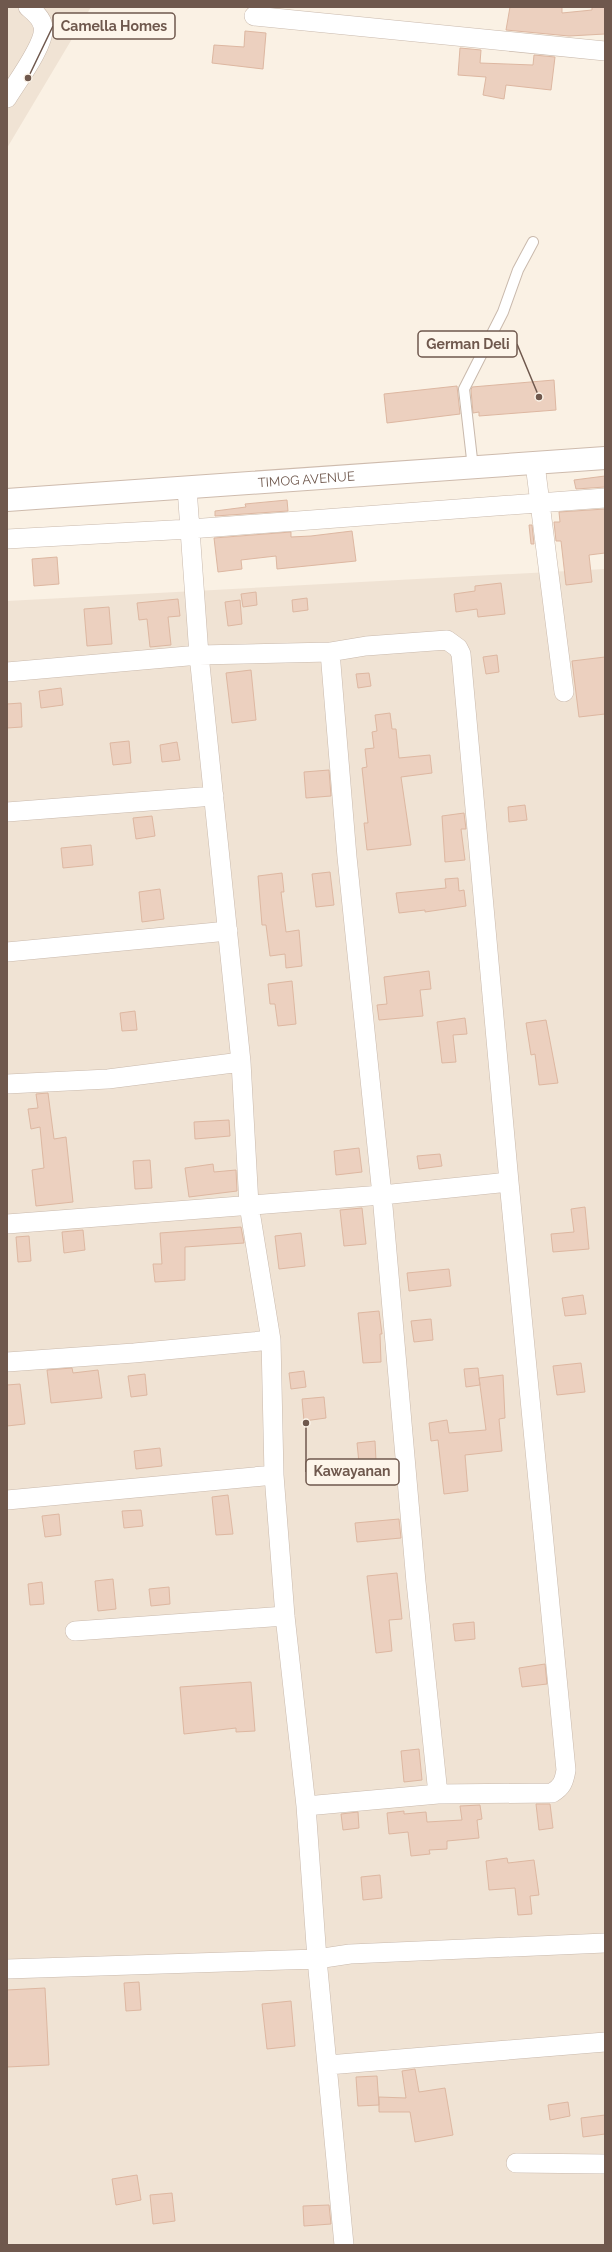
<svg xmlns="http://www.w3.org/2000/svg" width="612" height="2252" font-family="Raleway,sans-serif">
<style>
.residential{fill:#f0e3d4}
.building{fill:#ecd0bf;stroke:#ddb7a1}
.lines{fill:none;stroke-linecap:round;stroke-linejoin:round}
.service-casing{stroke:#c9b9ac;stroke-width:12}
.minor-casing{stroke:#c9b9ac;stroke-width:20}
.secondary-casing{stroke:#cebbad;stroke-width:24}
.service{stroke:#fff;stroke-width:10}
.minor{stroke:#fff;stroke-width:19}
.secondary{stroke:#fff;stroke-width:22}
.labels{text-anchor:middle;dominant-baseline:central;stroke-width:3;stroke-linejoin:round;paint-order:stroke}
.street-label{font-size:13px;fill:#6f584d;stroke:#fdf5ea}
.leader{fill:none;stroke:#6f584d;stroke-width:1.5}
.callout-dot{fill:#6f584d;stroke:#fdf5ea;stroke-width:1.5}
.callout{fill:#fdf5ea;stroke:#6f584d;stroke-width:1.5}
.callout-label{font-size:14px;text-anchor:middle;font-weight:bold;fill:#6f584d}
</style>
<rect width="100%" height="100%" fill="#faf1e4"/>
<!-- residential -->
<path class="residential" d="M7,7H91L7,148Z
M605,569V2245H7V601Z"/>
<!-- building -->
<path class="building" d="M510,7H562V13L592,10V7H605V34L569,36L506,30Z
M245,31L266,33L263,69L212,63L214,45L244,47Z
M460,48L481,50L480,63L533,65L534,55L555,57L551,90L506,85L504,99L483,95L486,77L458,75Z
M554,380L556,410L479,416V412L473,413L471,390L472,387Z
M457,386L460,414L387,423L384,394Z
M605,476V487L576,489L574,480Z
M287,500L288,511L215,516V511L246,507L245,504Z
M605,509V553L589,555L592,582L566,585L561,541H556L554,522H560L559,512Z
M529,525H532L534,544H531Z
M352,531L356,561L277,569L276,556L241,560L242,569L218,572L214,538L291,532V537L311,536Z
M57,557L59,584L34,586L32,559Z
M501,583L505,614L478,617L477,609L456,612L454,594L475,591V586Z
M256,592L257,605L243,607L241,594Z
M307,598L308,610L293,612L292,600Z
M178,599L180,616L168,617L171,645L150,647L147,619L139,620L137,603Z
M240,600L242,624L228,626L225,602Z
M109,607L112,644L87,646L84,609Z
M497,655L499,672L486,674L483,657Z
M605,657V714L579,717L572,661Z
M251,670L256,720L232,723L226,673Z
M369,673L371,686L358,688L356,674Z
M61,688L63,705L41,708L39,691Z
M21,703L22,727L7,728V704Z
M390,713L392,729H396L399,758L430,755L432,773L401,777L411,845L367,850L364,823H368L362,768L367,767L365,749L374,748L372,732L377,731L375,715Z
M129,741L131,763L113,765L110,743Z
M177,742L180,760L162,762L160,745Z
M329,770L331,796L306,798L304,772Z
M525,805L527,820L509,822L508,807Z
M464,813L466,829H461L465,860L445,862L442,816Z
M152,816L155,836L136,839L133,818Z
M91,845L93,865L63,868L61,848Z
M330,872L334,905L316,907L312,874Z
M282,873L284,892H281L286,932L299,930L302,966L286,968L285,954L270,956L266,925H262L258,876Z
M458,878L459,891L464,890L466,906L425,912V910L399,913L396,893L446,888L445,879Z
M160,889L164,919L142,922L139,892Z
M429,971L431,989L420,990L423,1016L379,1020L377,1005L387,1004L384,977Z
M292,981L296,1024L278,1026L275,1004H270L268,984Z
M135,1011L137,1030L122,1031L120,1013Z
M465,1018L467,1034L453,1035L456,1062L442,1063L437,1022Z
M546,1020L558,1083L539,1085L535,1054L531,1055L526,1023Z
M48,1093L54,1139L66,1137L73,1202L36,1206L32,1170L44,1168L40,1127L31,1129L28,1109L38,1108L36,1094Z
M229,1120L230,1136L195,1139L194,1122Z
M359,1148L362,1172L336,1175L334,1151Z
M440,1154L442,1166L419,1169L417,1156Z
M150,1160L152,1188L135,1189L133,1161Z
M213,1164L214,1172L236,1170L237,1191L189,1197L185,1168Z
M585,1207L589,1249L553,1252L551,1234L574,1232L571,1209Z
M362,1208L366,1244L344,1246L340,1210Z
M241,1227L244,1243L185,1247V1280L155,1282L153,1264H162L160,1233Z
M83,1230L85,1250L64,1253L62,1232Z
M301,1233L305,1266L279,1269L275,1236Z
M29,1236L31,1261L18,1262L16,1237Z
M449,1269L451,1286L409,1291L407,1273Z
M583,1295L586,1314L565,1316L562,1298Z
M379,1311L382,1334H380L381,1362L363,1363L358,1313Z
M431,1319L433,1340L414,1342L411,1321Z
M581,1363L585,1392L557,1395L553,1366Z
M72,1368L73,1373L98,1370L102,1398L51,1403L47,1370Z
M478,1368L480,1385L466,1387L464,1369Z
M304,1371L306,1387L291,1389L289,1373Z
M145,1374L147,1395L131,1397L128,1376Z
M503,1375L505,1418L499,1419L502,1451L465,1455L468,1491L444,1494L438,1440L431,1441L429,1423L447,1420L449,1433L486,1430L479,1378Z
M20,1384L25,1424L7,1426V1385Z
M324,1397L326,1418L304,1421L302,1399Z
M375,1441L376,1461L359,1463L357,1443Z
M160,1448L162,1466L136,1469L134,1451Z
M228,1495L233,1534L216,1535L212,1497Z
M141,1510L143,1526L124,1528L122,1511Z
M59,1514L61,1535L45,1537L42,1516Z
M399,1519L401,1538L357,1542L355,1523Z
M397,1573L402,1619L389,1620L392,1651L376,1653L367,1576Z
M113,1579L116,1609L98,1611L95,1581Z
M42,1582L44,1604L30,1605L28,1584Z
M169,1587L170,1604L151,1606L149,1589Z
M474,1622L475,1639L455,1641L453,1624Z
M545,1664L547,1684L522,1687L519,1668Z
M251,1682L255,1731L236,1732V1728L184,1734L180,1687Z
M419,1749L422,1780L404,1782L401,1751Z
M536,1804H550L553,1828L539,1830Z
M480,1805L482,1819L477,1820L479,1838L447,1841V1849L429,1850L430,1854L411,1856L408,1832L389,1834L387,1813L404,1811V1814L426,1812L427,1822L462,1820L460,1806Z
M358,1812L359,1828L343,1830L341,1814Z
M507,1858L508,1863L534,1860L539,1895L530,1896L532,1914L518,1915L515,1888L489,1890L486,1861Z
M380,1875L382,1898L363,1900L361,1877Z
M139,1982L141,2010L126,2011L124,1983Z
M45,1988L49,2065L7,2067V1990Z
M291,2001L295,2046L267,2049L262,2004Z
M415,2069L419,2092L445,2088L453,2135L415,2142L410,2112H379V2097L406,2098L402,2071Z
M377,2076L379,2105L358,2106L356,2077Z
M568,2102L570,2116L550,2120L548,2105Z
M605,2115V2134L583,2137L581,2118Z
M137,2175L141,2200L116,2205L112,2179Z
M172,2193L175,2221L153,2224L150,2195Z
M329,2205L331,2224L304,2226L303,2206Z"/>
<g class="lines">
<!-- service casing -->
<g class="service-casing">
<path id="service" d="M473,468L464,389L503,312L518,270L533,242"/>
</g>
<!-- minor casing -->
<g class="minor-casing">
<path id="minor" d="M254,16L605,51
M7,98C16,83 47,42 43,26C41,17 34,12 28,7
M535,464L564,692
M187,488L199,655L241,1062L249,1205L271,1340L274,1475L285,1616L306,1806L317,1959L344,2245
M7,539L190,529L605,498
M7,672L199,655L330,652L366,646L447,640L458,648L461,654L509,1182L566,1770C564,1782 562,1787 552,1793L438,1794
M7,812L214,796
M7,952L228,931
M7,1084L108,1079L241,1062
M7,1224L382,1195L509,1182
M7,1362L134,1353L271,1340
M7,1500L274,1475
M75,1631L285,1616
M306,1806L438,1794L416,1582L382,1195L347,857L330,652
M7,1969L317,1959L350,1954L605,1943
M328,2065L605,2042
M516,2163L605,2164"/>
</g>
<!-- secondary casing -->
<g class="secondary-casing">
<g id="secondary">
<path id="s1" d="M7,500L605,458"/>
</g>
</g>
<!-- service -->
<use href="#service" class="service"/>
<!-- minor -->
<use href="#minor" class="minor"/>
<!-- secondary -->
<use href="#secondary" class="secondary"/>
</g>
<g class="labels">
<!-- street labels -->
<g class="street-label">
<text stroke="none"><textPath href="#s1" startOffset="300">TIMOG AVENUE</textPath></text>
</g>
</g>
<!-- callouts -->
<path class="leader" d="M28 78L53 26M539 397L517 344M306 1423L306 1472"/>
<g class="callout-dot">
<circle cx="28" cy="78" r="4"/>
<circle cx="539" cy="397" r="4"/>
<circle cx="306" cy="1423" r="4"/>
</g>
<g class="callout">
<rect x="53" y="13" width="122" height="26" rx="4"/>
<rect x="418" y="331" width="99" height="26" rx="4"/>
<rect x="306" y="1459" width="93" height="26" rx="4"/>
</g>
<g class="callout-label">
<text x="114" y="31">Camella Homes</text>
<text x="468" y="349">German Deli</text>
<text x="352" y="1476">Kawayanan</text>
</g>
<!-- border -->
<rect width="612" height="2252" fill="none" stroke="#6f584d" stroke-width="16"/>
</svg>
